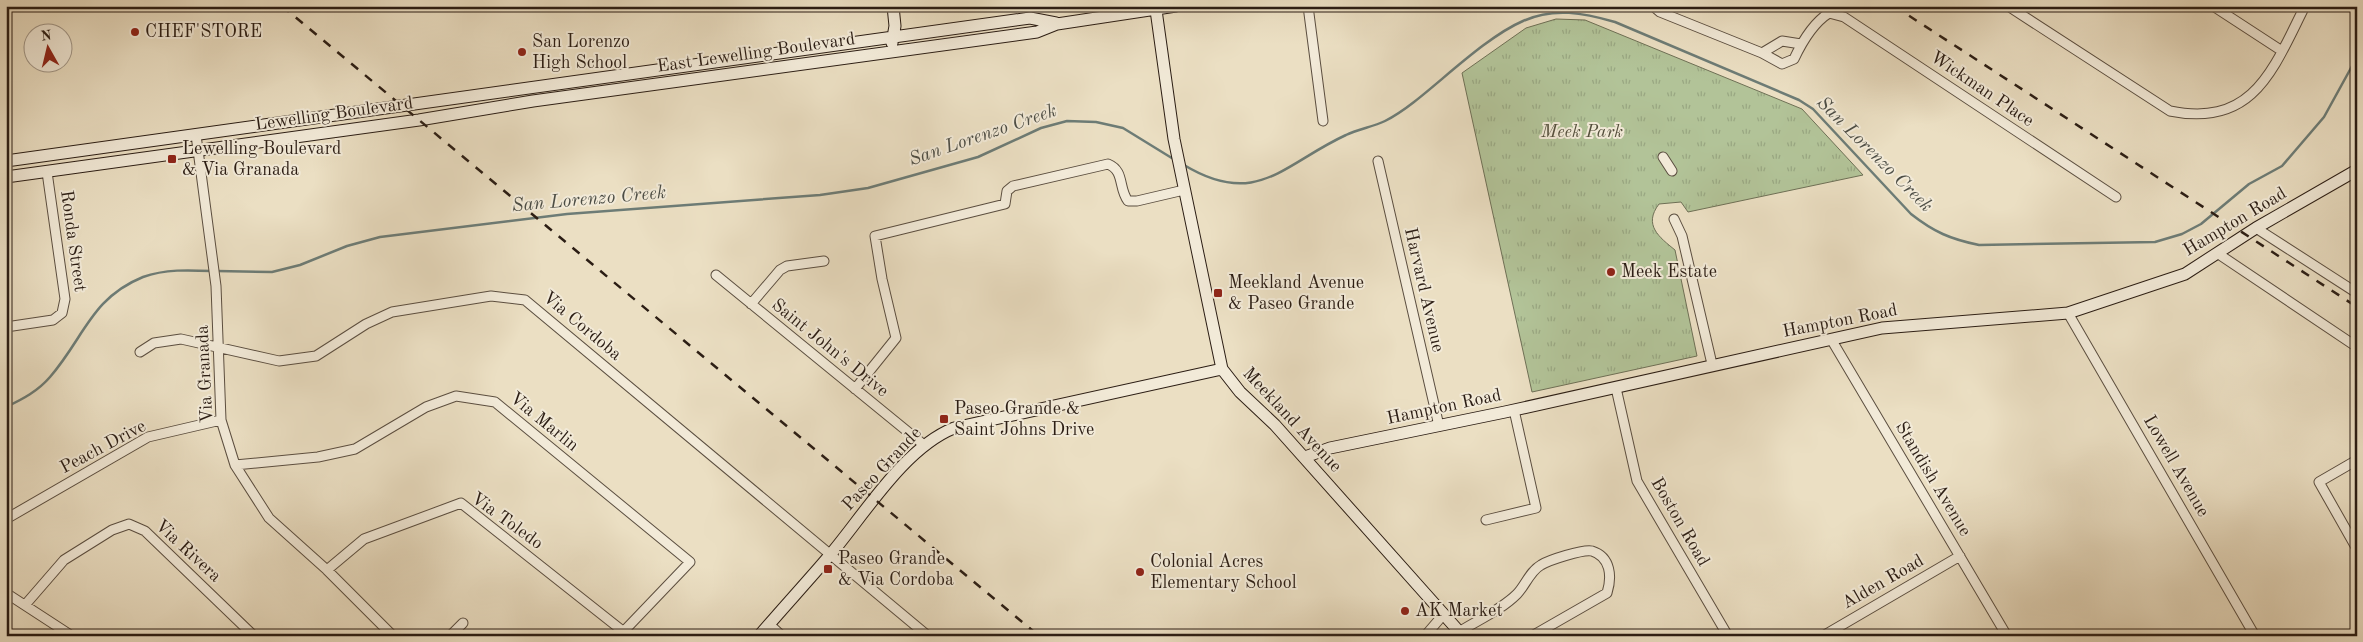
<svg xmlns="http://www.w3.org/2000/svg" width="2363" height="642" font-family="'Old Standard TT',serif">
<style>
.park{fill:url(#park-tufts);stroke:#6e7056}
.lines{fill:none;stroke-linecap:round;stroke-linejoin:round}
.stream{stroke:#6d7c76;stroke-width:2.5}
.street-casing{stroke:#5b4e40;stroke-width:11}
.secondary-casing{stroke:#2b1d14;stroke-width:13}
.street{stroke:#f2ead8;stroke-width:9}
.secondary{stroke:#f2ead8;stroke-width:11}
.rail{stroke:#2b1d14;stroke-width:2.5;stroke-dasharray:9 9;stroke-linecap:butt}
.poi-dot{fill:#8f2418;stroke:#f2ead8;stroke-width:2}
.labels{text-anchor:middle;dominant-baseline:central;stroke-width:4;stroke-linejoin:round;paint-order:stroke}
.poi-label{font-size:18px;fill:#2b1d14;stroke:#f2ead8;text-anchor:start}
.street-label{font-size:18px;fill:#2b1d14;stroke:#f2ead8}
.park-label{font-size:18px;font-style:italic;fill:#544f3c;stroke:#f2ead8}
.water-label{font-size:19px;font-style:italic;fill:#4c4d45;stroke:#f2ead8}
</style>
<defs>
<pattern id="park-tufts" width="24" height="20" patternUnits="userSpaceOnUse" patternTransform="scale(1.25)"><rect width="24" height="20" fill="#b2c398"/><path d="M3 7l-1-3M5 7V3M7 7l1-3M15 17l-1-3M17 17v-4M19 17l1-3" fill="none" stroke="#99a782"/></pattern>
</defs>
<rect width="100%" height="100%" fill="#ebdfc3"/>
<filter id="stains"><feTurbulence type="fractalNoise" baseFrequency=".004" numOctaves="4"/><feColorMatrix values="0 0 0 0 .2 0 0 0 0 .09 0 0 0 0 .02 0 0 0 .5 -.17"/></filter>
<radialGradient id="worn" r=".72"><stop offset=".6" stop-color="#630" stop-opacity="0"/><stop offset="1" stop-color="#630" stop-opacity=".3"/></radialGradient>
<!-- park -->
<path class="park" d="M1556,19L1585,20L1802,109L1863,175L1688,212L1681,202L1659,204C1643,225 1659,237 1675,250L1697,356L1532,392L1462,73L1526,28Z"/>
<g class="lines">
<!-- stream -->
<path class="stream" d="M1184,165C1257,209 1283,164 1346,135C1358,129 1373,127 1385,121C1395,116 1405,109 1414,102C1445,78 1488,36 1523,21C1554,7 1584,13 1615,22L1799,100L1813,109L1911,214C1934,232 1950,239 1979,245L2155,242L2182,234L2201,224L2249,184L2282,166L2324,117L2357,57
M217,271L272,272L300,265L347,246L380,237L567,214L820,195L868,188L978,157L1041,128L1067,121L1096,122L1123,128L1175,160
M6,407C23,399 38,391 50,377C84,338 91,298 143,277C165,269 189,270 212,271"/>
<!-- street casing -->
<g class="street-casing">
<path id="street" d="M1308,6L1323,121
M1653,6L1660,12L1762,53L1782,64L1794,59C1802,42 1813,23 1829,13L1844,17L2116,197
M2008,6L2170,111C2254,128 2273,69 2305,6
M2213,6L2282,51
M1762,53L1782,41L1801,44
M196,135L216,286L221,420L235,465L269,518L327,570L393,636
M1663,157L1672,171
M1378,161L1439,426
M1674,219L1682,236L1712,364
M2256,228L2357,293
M2217,253L2357,347
M716,275L924,445
M751,304L780,270L787,266L824,261
M2068,313L2255,636
M6,327L53,320L62,313L65,299L47,172
M1831,339L2007,636
M140,352L154,343L181,339L279,361L316,356L366,324L392,312L491,296L525,300L928,636
M1616,388L1637,481L1728,636
M855,389L896,338L882,279L875,236L1005,204L1007,191L1013,186L1108,164C1125,171 1118,188 1128,201H1137L1184,190
M2357,460L2319,482L2357,549
M235,465L318,457L355,449L426,407L456,396L495,402L690,562L624,631
M6,519L148,437L221,420
M1486,520L1536,508L1514,410
M327,570L364,539L461,503L629,636
M6,593L72,636
M25,605L64,560L112,530L129,524L145,531L254,636
M769,624L782,636
M1459,632C1478,620 1501,610 1517,594C1525,586 1530,571 1541,565C1549,560 1583,549 1592,551C1611,557 1612,577 1607,593L1532,636
M450,636L463,623
M1425,636L1443,615
M1823,636L1960,556"/>
</g>
<!-- secondary casing -->
<g class="secondary-casing">
<path id="secondary" d="M1156,10L1174,139L1222,369L1240,392L1275,425L1463,636
M892,43L895,26L893,6
M6,161L1030,18L1056,23
M6,177L419,120L533,101L1037,32L1057,24L1176,6
M1305,457L1330,448L1505,412L1882,328L2068,313L2185,274L2256,228L2357,170
M759,636C783,608 807,582 830,555C864,515 904,448 954,428L1222,369"/>
</g>
<!-- street -->
<use href="#street" class="street"/>
<!-- secondary -->
<use href="#secondary" class="secondary"/>
<!-- rail -->
<path class="rail" d="M282,6L1039,636
M1894,6L2357,307"/>
</g>
<!-- markers -->
<g class="poi-dot">
<circle cx="135" cy="32" r="5"/>
<circle cx="522" cy="52" r="5"/>
<rect x="167" y="154" width="10" height="10" rx="2.5"/>
<circle cx="1611" cy="272" r="5"/>
<rect x="1213" y="288" width="10" height="10" rx="2.5"/>
<rect x="939" y="414" width="10" height="10" rx="2.5"/>
<rect x="823" y="564" width="10" height="10" rx="2.5"/>
<circle cx="1140" cy="572" r="5"/>
<circle cx="1405" cy="611" r="5"/>
</g>
<g class="labels">
<!-- poi labels -->
<g class="poi-label">
<text x="145" y="32">CHEF'STORE</text>
<text x="532" y="42">San Lorenzo<tspan x="532" dy="21">High School</tspan></text>
<text x="182" y="149">Lewelling Boulevard<tspan x="182" dy="21">&amp; Via Granada</tspan></text>
<text x="1621" y="272">Meek Estate</text>
<text x="1228" y="283">Meekland Avenue<tspan x="1228" dy="21">&amp; Paseo Grande</tspan></text>
<text x="954" y="409">Paseo Grande &amp;<tspan x="954" dy="21">Saint Johns Drive</tspan></text>
<text x="838" y="559">Paseo Grande<tspan x="838" dy="21">&amp; Via Cordoba</tspan></text>
<text x="1150" y="562">Colonial Acres<tspan x="1150" dy="21">Elementary School</tspan></text>
<text x="1415" y="611">AK Market</text>
</g>
<!-- street labels -->
<g class="street-label">
<text transform="translate(756 53) rotate(-8)">East Lewelling Boulevard</text>
<text transform="translate(1982 89) rotate(34)">Wickman Place</text>
<text transform="translate(334 114) rotate(-8)">Lewelling Boulevard</text>
<text transform="translate(2235 222) rotate(-31)">Hampton Road</text>
<text transform="translate(73 241) rotate(82)">Ronda Street</text>
<text transform="translate(1424 290) rotate(77)">Harvard Avenue</text>
<text transform="translate(1840 321) rotate(-11)">Hampton Road</text>
<text transform="translate(582 326) rotate(40)">Via Cordoba</text>
<text transform="translate(830 348) rotate(39)">Saint John's Drive</text>
<text transform="translate(205 374) rotate(-93)">Via Granada</text>
<text transform="translate(1444 407) rotate(-12)">Hampton Road</text>
<text transform="translate(1292 420) rotate(47)">Meekland Avenue</text>
<text transform="translate(544 422) rotate(39)">Via Marlin</text>
<text transform="translate(103 447) rotate(-28)">Peach Drive</text>
<text transform="translate(2176 466) rotate(60)">Lowell Avenue</text>
<text transform="translate(882 469) rotate(-47)">Paseo Grande</text>
<text transform="translate(1933 479) rotate(59)">Standish Avenue</text>
<text transform="translate(507 521) rotate(36)">Via Toledo</text>
<text transform="translate(1680 522) rotate(60)">Boston Road</text>
<text transform="translate(188 551) rotate(43)">Via Rivera</text>
<text transform="translate(1883 582) rotate(-30)">Alden Road</text>
</g>
<!-- park labels -->
<g class="park-label">
<text x="1582" y="132">Meek Park</text>
</g>
<!-- water labels -->
<g class="water-label">
<text transform="translate(983 136) rotate(-19)">San Lorenzo Creek</text>
<text transform="translate(1874 155) rotate(45)">San Lorenzo Creek</text>
<text transform="translate(589 200) rotate(-5)">San Lorenzo Creek</text>
</g>
</g>
<!-- margin -->
<rect width="2363" height="642" fill="none" stroke="#ebdfc3" stroke-width="25"/>
<rect x="8" y="8" width="2348" height="627" fill="none" stroke="#2b1d14" stroke-width="2.5"/>
<rect x="12" y="12" width="2338" height="617" fill="none" stroke="#2b1d14"/>
<!-- north arrow -->
<g transform="translate(48 48) rotate(352)"><circle r="24" fill="#f2ead8" stroke="#a2988a"/>
<path d="M0-4L9 19L0 12L-9 19Z" fill="#8f2418"/>
<text y="-8" font-size="14" font-weight="bold" text-anchor="middle" fill="#2b1d14">N</text>
</g>
<rect width="100%" height="100%" filter="url(#stains)"/>
<rect width="100%" height="100%" fill="url(#worn)"/>
</svg>
